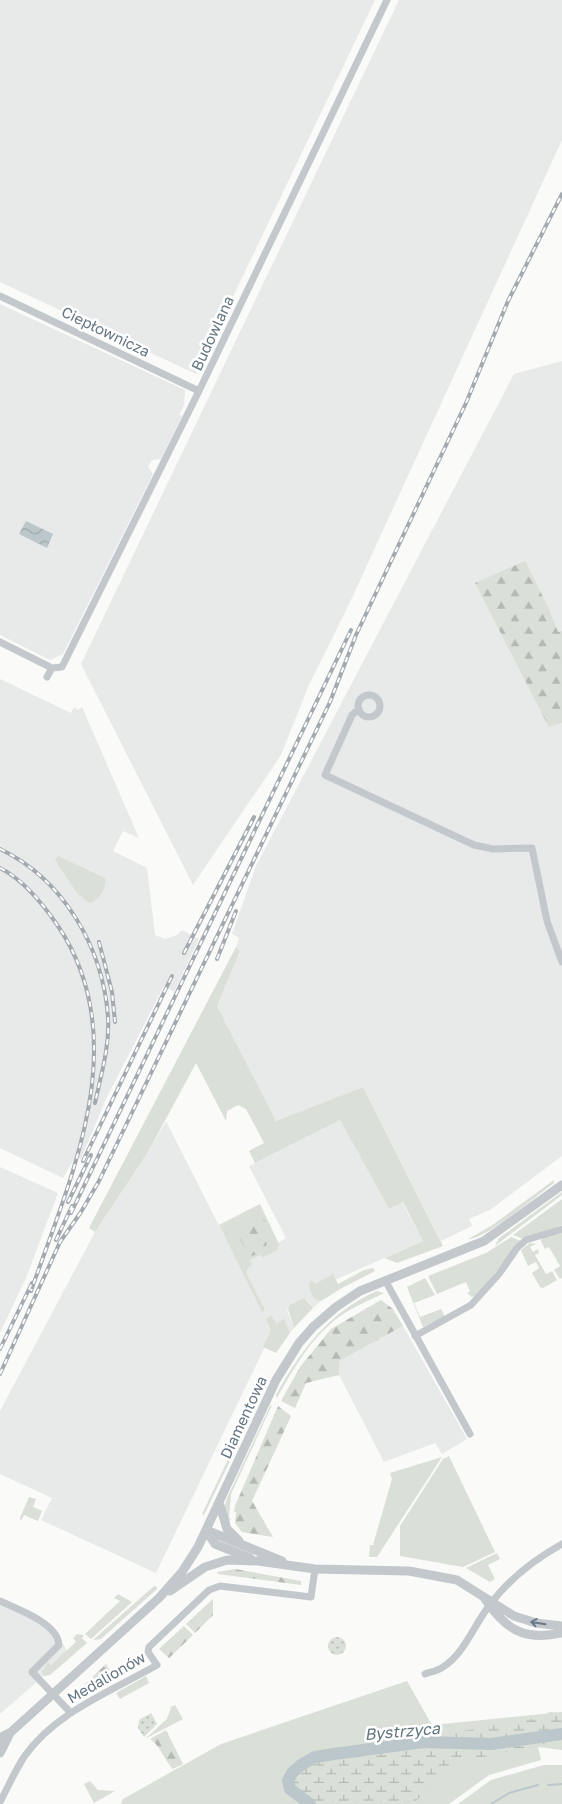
<svg xmlns="http://www.w3.org/2000/svg" width="562" height="1804" font-family="'Golos Text',sans-serif">
<style>
.built{fill:#e8e9e9}
.grass{fill:#dadfd7}
.forest{fill:url(#forest-firs)}
.wetland{fill:url(#wetland-marsh)}
.park{fill:url(#park-dots)}
.water{fill:url(#water-waves)}
.lines{fill:none;stroke-linecap:round;stroke-linejoin:round}
.stream{stroke:#bbc7cb;stroke-width:2}
.river{stroke:#bbc7cb;stroke-width:12}
.minor{stroke:#c3c8cc;stroke-width:7}
.tertiary{stroke:#c3c8cc;stroke-width:9}
.rail-casing{stroke:#a2aab0;stroke-width:4}
.rail{stroke:#fff;stroke-width:2;stroke-dasharray:5.5;stroke-linecap:butt}
.oneway{stroke:#6a7a87}
.labels{text-anchor:middle;dominant-baseline:central;stroke-width:5;stroke-linejoin:round;paint-order:stroke}
.street-label{font-size:15px;fill:#657683;stroke:#fff}
.water-label{font-size:16px;font-style:italic;fill:#60757c;stroke:#fff}
</style>
<defs>
<pattern id="forest-firs" width="22" height="20" patternUnits="userSpaceOnUse" patternTransform="scale(1.25)"><rect width="22" height="20" fill="#dadfd7"/><path d="M5 1l3.5 6h-7zM16 11l3.5 6h-7z" fill="#b4b9b4"/></pattern>
<pattern id="wetland-marsh" width="20" height="14" patternUnits="userSpaceOnUse" patternTransform="scale(1.25)"><rect width="20" height="14" fill="#dadfd7"/><path d="M1 5h8M5 5V1M11 12h8M15 12V8" fill="none" stroke="#b4b9b4"/></pattern>
<pattern id="park-dots" width="8" height="8" patternUnits="userSpaceOnUse" patternTransform="scale(1.25)"><rect width="8" height="8" fill="#dadfd7"/><path d="M2 2h.1M6 6h.1" fill="none" stroke="#b4b9b4" stroke-width="1.8" stroke-linecap="round"/></pattern>
<pattern id="water-waves" width="16" height="10" patternUnits="userSpaceOnUse" patternTransform="scale(1.25)"><rect width="16" height="10" fill="#bbc7cb"/><path d="M0 5q4-4 8 0t8 0" fill="none" stroke="#9ca6aa"/></pattern>
</defs>
<rect width="100%" height="100%" fill="#fafaf8"/>
<!-- built -->
<path class="built" d="M0,0H375L196,374L0,282Z
M399,0H562V140L351,600L309,685L281,755L193,885L81,664Z
M0,304L185,390L184,405L179,415L182,416L161,459L152,460L148,467L153,474L63,654L50,660L0,635Z
M562,361V1156L490,1210L469,1219L472,1226L441,1241L363,1087L276,1121L217,1006L240,951L236,947L239,938L232,934L256,866L514,374Z
M0,679L71,713L74,707L78,710L82,707L139,838L123,831L113,851L147,868L155,935L165,939L177,935L182,930L199,939L174,992L164,986L106,1099L81,1159L75,1157L63,1178L0,1148Z
M340,1120L389,1209L402,1202L423,1241L312,1290L321,1301L313,1308L306,1299L287,1310L294,1328L290,1333L284,1318L278,1324L273,1321V1330L156,1573L41,1520L52,1498L0,1474V1411L95,1232L148,1152L166,1121L242,1271L250,1260L260,1255L262,1258L278,1250L279,1242L286,1238L249,1166Z
M0,1167L58,1193L26,1278L0,1333Z
M403,1326L467,1439L442,1454L435,1443L384,1462L339,1375V1361Z
M0,1599L33,1614L60,1639L69,1654L0,1714Z"/>
<!-- grass -->
<path class="grass" d="M58,856L105,878C107,888 99,901 89,903L77,893L55,860Z
M236,947L240,951L217,1006L276,1121L363,1087L443,1246L397,1263L385,1258L423,1241L403,1202L389,1209L340,1120L255,1163L249,1151L264,1143L246,1109L238,1105L227,1111L226,1121L196,1063L148,1152L95,1232L89,1228Z
M554,1180V1183C539,1194 483,1241 468,1239L491,1226Z
M562,1192V1195L495,1246L499,1238Z
M562,1199V1225L523,1239L513,1235Z
M260,1204L279,1244L278,1250L262,1258L260,1255L250,1260L252,1264L247,1270V1275L265,1310L262,1312L219,1225Z
M562,1232V1278L560,1279L554,1270L560,1266L549,1247L545,1249L541,1241L542,1238Z
M511,1237L521,1241L477,1295L472,1297L467,1293L470,1291L466,1282L437,1294L428,1276L486,1253Z
M530,1243L536,1244L530,1247L533,1252L538,1249L539,1253L535,1255L546,1274L552,1271L557,1280L543,1288L540,1287L532,1273L539,1268L536,1262L528,1266L521,1250Z
M373,1268L375,1271L342,1288L321,1301C311,1299 310,1292 309,1283L312,1280L315,1284L333,1274L338,1284L364,1270Z
M425,1278L435,1295L414,1303L420,1317L441,1309L445,1317L423,1327L407,1287Z
M377,1291L384,1293C366,1302 343,1311 328,1326C306,1346 291,1373 277,1398L276,1395C300,1351 330,1311 377,1291Z
M304,1298L313,1308L294,1328L288,1309L290,1305Z
M271,1316L277,1324L284,1318L290,1333L276,1353L263,1347L271,1330L266,1319Z
M272,1405L231,1494L229,1518L231,1519L227,1523L224,1509L227,1498L270,1406Z
M244,1426L245,1430L204,1515L202,1514Z
M449,1456L495,1552L463,1567L400,1556V1526L443,1459Z
M442,1457L377,1557H369L370,1545H373L392,1479L390,1473Z
M29,1497L36,1499L33,1507L42,1511L38,1521L24,1515L21,1521L20,1518Z
M497,1553L500,1559L488,1565L495,1579L490,1582L466,1568Z
M154,1586L157,1587V1589L101,1639L93,1640Z
M118,1594L132,1602L91,1639L85,1634L120,1601L114,1598Z
M77,1634L84,1635L82,1638L87,1643L50,1675L44,1676L42,1672L48,1662L51,1665L76,1642L73,1638Z
M146,1676L149,1683L120,1699L116,1693Z
M407,1681L432,1725L562,1712V1750L538,1747L541,1760L489,1775L449,1804H121L123,1799L221,1744Z
M175,1705L183,1719L145,1739L167,1719L171,1707Z
M544,1765H562V1804H458L491,1780Z
M90,1781L98,1790L115,1791L94,1803L84,1784Z"/>
<!-- forest -->
<path class="forest" d="M525,561L548,607L558,632L562,631V723L549,727L475,583Z
M258,1213H261L264,1220L269,1225L263,1234L267,1244L261,1253L248,1257L244,1246L239,1238C242,1227 247,1218 258,1213Z
M381,1300L393,1309L403,1326L339,1361V1375L306,1383L295,1408L281,1401L300,1367L331,1329Z
M278,1406L291,1416L252,1501L273,1537L242,1532L235,1523L236,1512H234L235,1506Z
M235,1569L301,1581V1585L218,1574L217,1572Z
M213,1599V1615L195,1633L186,1624Z
M184,1626L193,1635L169,1658L159,1649Z
M106,1664L114,1678L73,1700L71,1698Z
M166,1730L183,1764L173,1769C164,1760 160,1745 150,1739Z"/>
<!-- wetland -->
<path class="wetland" d="M550,1712L562,1713V1748L544,1744L455,1763L413,1804H310L290,1789L288,1781L292,1773L315,1757L423,1742L443,1743L439,1735L538,1718Z"/>
<!-- park -->
<path class="park" d="M328 1646a9 9 0 1 1 18 0a9 9 0 1 1-18 0Z
M151,1713L157,1724L144,1737L138,1728L139,1720Z"/>
<!-- water -->
<path class="water" d="M26,521L53,534L47,548L19,534Z"/>
<g class="lines">
<!-- stream -->
<path class="stream" d="M548,1785L562,1784
M491,1804L509,1793L538,1785"/>
<!-- river -->
<path class="river" d="M310,1804L290,1789L288,1781L292,1773L301,1765L315,1757L334,1754L423,1742L491,1744L562,1734"/>
<!-- minor -->
<path class="minor" d="M0,296L199,391
M0,642L52,668L62,667L199,391L387,0
M47,677L52,668
M358 706a11 11 0 1 1 22 0a11 11 0 1 1-22 0Z
M359,709L352,715L325,775L474,845L493,849L532,848L547,921L562,962
M385,1280L470,1434
M415,1336L471,1305L499,1274L517,1248L526,1240L562,1229
M0,1601C17,1609 58,1623 59,1645L32,1672L71,1713
M425,1674C430,1672 438,1671 443,1667C464,1654 474,1625 489,1606C508,1580 535,1559 562,1544
M0,1802C8,1787 15,1771 24,1757C55,1712 112,1691 157,1665L148,1652L149,1647L209,1590L220,1586L311,1597L315,1569"/>
<!-- tertiary -->
<path class="tertiary" d="M219,1502L227,1529L239,1541
M206,1530L282,1561
M206,1530L215,1544L250,1558
M170,1591L205,1567L227,1560L258,1561L315,1569L409,1571L457,1580L514,1616L536,1623L562,1626
M485,1599C506,1630 524,1641 562,1633
M0,1738L11,1732L159,1598L182,1572L198,1547L276,1380L299,1343L313,1327L336,1307L360,1291L484,1241L562,1185
M0,1753L10,1733"/>
<!-- rail casing -->
<g class="rail-casing">
<path id="rail" d="M0,849C63,879 103,947 108,1017C110,1045 101,1075 95,1103
M0,868C24,880 43,904 58,926C135,1041 71,1176 31,1291
M99,942L112,992L115,1022
M184,953L254,817
M217,959L236,911
M83,1161L172,976
M68,1202L91,1155
M71,1213L351,630
M56,1240L72,1206
M0,1349L32,1283
M0,1374L60,1242L81,1212L99,1181L330,702L356,635L466,403L508,301L562,194"/>
</g>
<!-- rail -->
<use href="#rail" class="rail"/>
</g>
<!-- one-way arrows -->
<defs><path id="oneway-shaft" d="M-6 0H5M1.5-3L5.5 0L1.5 3" fill="none" stroke-width="1.6" stroke-linecap="round" stroke-linejoin="round" transform="scale(1.25)"/></defs>
<use class="oneway" href="#oneway-shaft" transform="translate(538 1623) rotate(-170)"/>
<g class="labels">
<!-- street labels -->
<g class="street-label">
<text transform="translate(106 331) rotate(26)">Ciepłownicza</text>
<text transform="translate(212 333) rotate(-65)">Budowlana</text>
<text transform="translate(243 1417) rotate(-65)">Diamentowa</text>
<text transform="translate(106 1677) rotate(-30)">Medalionów</text>
</g>
<!-- water labels -->
<g class="water-label">
<text transform="translate(402 1731) rotate(-5)">Bystrzyca</text>
</g>
</g>
</svg>
